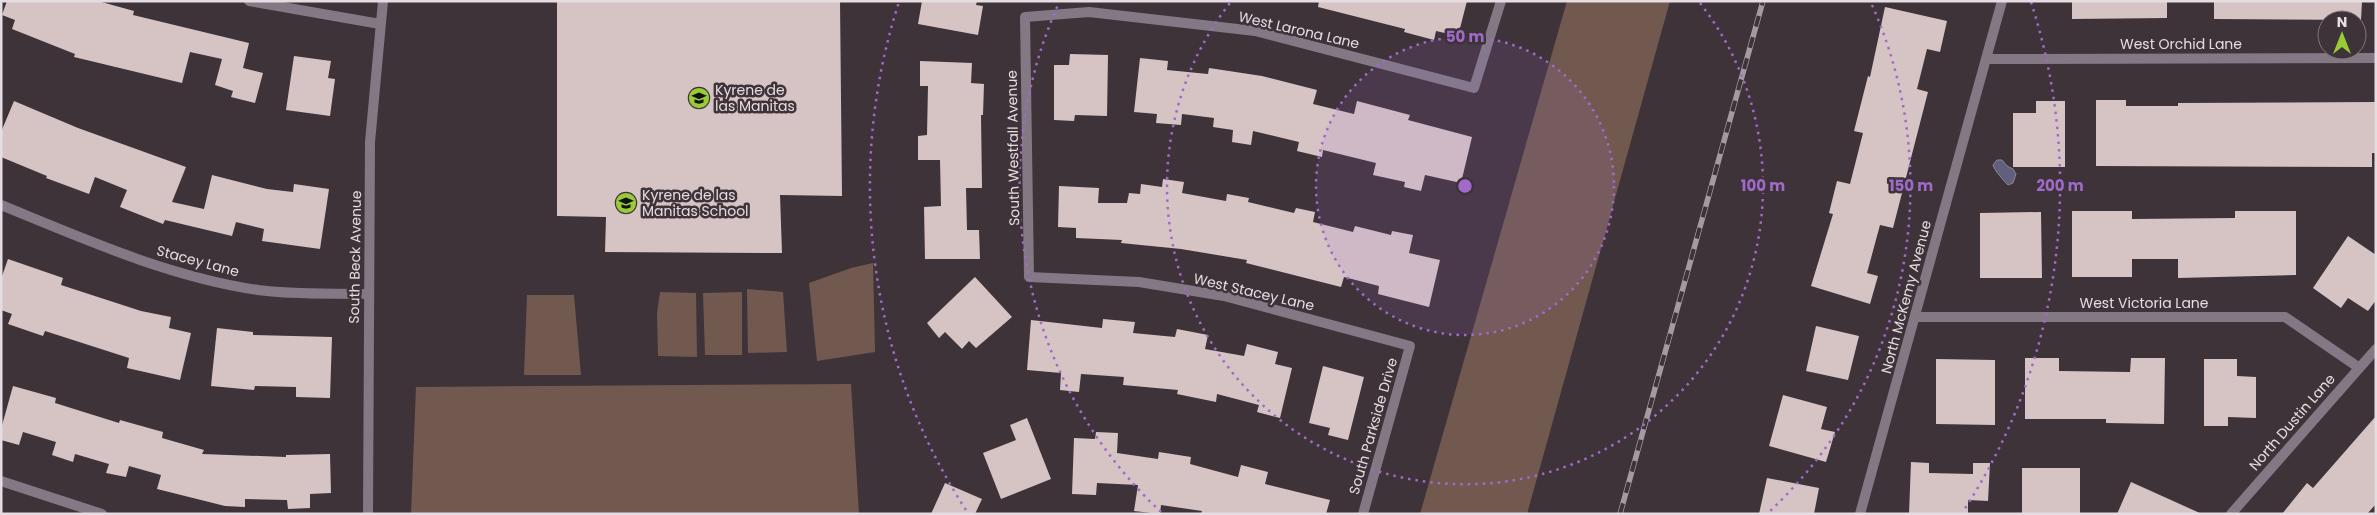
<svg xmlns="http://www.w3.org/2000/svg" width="2377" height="515" font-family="Poppins,sans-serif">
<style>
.green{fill:#715950}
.water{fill:#615f7b;stroke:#89859a}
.building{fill:#d6c4c5}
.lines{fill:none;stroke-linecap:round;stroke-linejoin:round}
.minor{stroke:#827985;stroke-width:10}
.rail-casing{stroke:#a49ba0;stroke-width:5.5}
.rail{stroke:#3e3339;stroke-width:4;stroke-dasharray:11;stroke-linecap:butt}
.ring{fill:none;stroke:#a06acb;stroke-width:2.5;stroke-dasharray:2.5 5}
.labels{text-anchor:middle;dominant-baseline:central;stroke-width:5;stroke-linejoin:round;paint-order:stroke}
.street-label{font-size:14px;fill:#e5dde1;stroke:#3e3339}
.poi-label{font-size:14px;fill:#e5dde1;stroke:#3e3339;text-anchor:start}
.centre{fill:#a06acb;stroke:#3e3339;stroke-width:2.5}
.ring-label{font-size:15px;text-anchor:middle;font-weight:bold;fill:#a06acb;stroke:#3e3339;stroke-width:5;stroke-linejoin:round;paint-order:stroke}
</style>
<rect width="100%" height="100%" fill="#3e3339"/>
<!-- green -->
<path class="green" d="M1567,1H1670L1527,514H1420Z
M873,263L875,352L817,361L809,283L851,268Z
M747,289L783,292L787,352L748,353Z
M660,292L696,293L697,357L658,356L657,313Z
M742,292V355H705L703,293Z
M527,295H574L581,375H524Z
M851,384L859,514H411L416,387Z"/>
<!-- water -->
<path class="water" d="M1997,160H2002L2007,166L2013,169L2016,174L2013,183L2008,185C2004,181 1994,170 1993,165Z"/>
<!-- building -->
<path class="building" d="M7,1H98L134,11L133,15L249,43L243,68L263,73L255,103L231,97L233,91L215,85L222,59L190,52L182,83L74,57L75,54L12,29L15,20L2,15Z
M557,1H840L842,196L780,195L782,253L605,252L606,217L557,216Z
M922,1H977L976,5L983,6L978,35L918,24Z
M1319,1H1467L1458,36L1436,31L1434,40L1404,32L1405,29L1318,7Z
M2072,1H2167V18L2072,19Z
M2214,1H2362L2361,20L2214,19Z
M1885,7L1947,21L1940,52L1927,49L1917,89L1928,92L1893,228L1880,225L1867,273L1878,276L1870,304L1811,286L1833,214L1829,213L1837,181L1850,184L1863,133L1854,131L1868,76L1870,77Z
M1070,54L1108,55L1107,116L1075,115L1074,121L1054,120V65H1069Z
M294,56L331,61L328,78L335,79L330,116L286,110Z
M1140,58L1168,61L1167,70L1208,74L1209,68L1262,76L1317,90L1313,104L1354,114L1357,101L1410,115L1408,120L1472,137L1461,183L1425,175L1421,191L1404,187L1405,182L1373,175L1376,163L1323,150L1322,157L1297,151L1299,142L1253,131L1251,145L1232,142L1233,130L1213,127L1214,118L1182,114L1181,125L1156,123L1157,114L1134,112Z
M920,61L972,63L971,83L984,84L983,115H981L982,188H966L967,230H979L980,259H925L924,207L941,206L940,160H918V136L927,135L928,86H920Z
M2096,100H2126V106H2178V103L2376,102V153H2372V167L2096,166Z
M14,101L78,128L186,167L172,202L204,209L212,175L267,189L293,192L294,184L329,189L320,249L262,241L264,229L236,222L232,236L165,220L163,224L120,207L127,190L95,177L89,194L46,178L47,176L1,157V132Z
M2036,101H2065V167H2013V113H2036Z
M1163,179L1184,182L1182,193L1226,201L1227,194L1249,198L1248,202L1294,213L1296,208L1315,212L1313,222L1353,232L1355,226L1391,235L1392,231L1413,235L1409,253L1440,260L1429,307L1378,294L1379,286L1344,277L1341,287L1246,263L1247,260L1181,249L1121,243L1122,240L1076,238V228L1058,227L1059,186L1099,188L1098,203H1127L1129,193L1140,194L1141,184L1162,187Z
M2072,211H2132V219L2235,218V211H2296V275L2178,278V259H2132V277H2072Z
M2041,212L2042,278H1980V213Z
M2348,236L2376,255V300L2368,311L2348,298L2341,308L2313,288Z
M8,259L63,278L61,285L141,311L171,317L169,328L191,333L180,380L127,368L129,358L45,331L43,336L8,324L12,314L1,310V279Z
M975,277L1012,317L976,348L969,341L962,349L945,332L939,338L927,323Z
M1103,319L1135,322L1133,333L1175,337L1177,329L1208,335L1205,349L1244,356L1247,344L1278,352L1275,364L1292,368L1280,418L1257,412L1259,405L1217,394L1216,402L1177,394L1178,390L1123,385L1124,377L1081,374L1079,392L1060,390L1061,373L1027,370L1031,320L1102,328Z
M1816,326L1859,336L1848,380L1806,371Z
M217,328L253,332V335L332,337L330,398L296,397V387L255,386L254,390L211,386Z
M2025,358H2059V371L2130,372L2131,358H2165L2164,424L2106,423V419H2025Z
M1936,359L1995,360V425L1936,424Z
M2204,359H2237V376L2256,377V418L2228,417V426H2204Z
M1323,366L1364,377L1348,440L1328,435L1330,428L1309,423Z
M13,386L56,398L55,403L119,423L120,420L163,432L162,438L204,450L202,454L286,457V455L330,454L331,493L310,494V508L288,509L287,500L245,499V507L225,506L157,489L161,475L129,466L126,477L106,473L109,464L75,454L73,462L52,455L56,442L23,432L19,445L1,440V429Z
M1783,395L1827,407L1821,429L1835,432L1826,462L1769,446Z
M2376,416V504L2367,514H2282L2307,483L2313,488Z
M1027,418L1051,479L1001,499L983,453L1016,440L1010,425Z
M1096,432L1118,433L1117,453L1158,459L1159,452L1191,457L1190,464L1238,477L1241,465L1268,472L1265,484L1330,500L1326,514H1201L1202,511L1161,505L1160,514L1134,511L1138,485L1097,483L1096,495L1072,494L1074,438L1095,439Z
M1911,462L1929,463V473L1973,474V463H1990L1988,501L1968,500V514H1909Z
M2022,468H2080V514H2022Z
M1767,478L1819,488L1814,514H1759Z
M2131,482L2202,514H2117Z
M945,483L982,499L975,514H931Z"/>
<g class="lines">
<!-- minor -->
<path class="minor" d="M249,1L380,24
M1986,59L2376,58
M1,205C84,239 169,277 258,290C293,295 332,293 368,294
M1915,317H2285L2358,367
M1,481L102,514
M368,514L370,142L383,1
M1363,514L1410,346L1224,296L1139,282L1029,277L1025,17L1089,12L1255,31L1474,88L1501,1
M1860,514L2002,1
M2231,514L2376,349"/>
<!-- rail casing -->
<g class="rail-casing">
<path id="rail" d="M1620,514L1763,1"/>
</g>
<!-- rail -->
<use href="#rail" class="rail"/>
</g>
<!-- distance rings -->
<circle cx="1465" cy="186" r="149" fill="#a06acb" fill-opacity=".12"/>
<g class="ring">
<circle cx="1465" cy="186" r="149"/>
<path d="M1700 3A298 298 0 1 1 1230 3"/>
<path d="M1161 512A446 446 0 0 1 1058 5M1872 5A446 446 0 0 1 1769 512"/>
<path d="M966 510A595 595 0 0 1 899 2M2031 2A595 595 0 0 1 1964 510"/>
</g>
<!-- icons -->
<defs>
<g id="school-disc" transform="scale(1.125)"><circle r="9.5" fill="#98cb36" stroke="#3e3339"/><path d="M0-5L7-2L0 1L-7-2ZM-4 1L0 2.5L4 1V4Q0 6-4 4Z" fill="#111"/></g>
</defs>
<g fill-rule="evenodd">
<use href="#school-disc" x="699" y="98"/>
<use href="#school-disc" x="626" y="203"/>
</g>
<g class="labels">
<!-- street labels -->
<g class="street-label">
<text transform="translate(1299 30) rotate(13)">West Larona Lane</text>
<text x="2181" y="44">West Orchid Lane</text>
<text transform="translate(1013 148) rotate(-91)">South Westfall Avenue</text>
<text transform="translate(355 257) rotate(-89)">South Beck Avenue</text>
<text transform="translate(198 261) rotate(15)">Stacey Lane</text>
<text transform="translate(1254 292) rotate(13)">West Stacey Lane</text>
<text transform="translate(1906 297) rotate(-75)">North McKemy Avenue</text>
<text x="2144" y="303">West Victoria Lane</text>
<text transform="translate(2292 422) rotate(-49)">North Dustin Lane</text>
<text transform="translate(1373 426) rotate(-74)">South Parkside Drive</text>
</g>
<!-- poi labels -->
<g class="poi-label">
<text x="715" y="90">Kyrene de<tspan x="715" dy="16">las Manitas</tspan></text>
<text x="642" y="195">Kyrene de las<tspan x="642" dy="16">Manitas School</tspan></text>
</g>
</g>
<circle cx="1465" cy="186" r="8" class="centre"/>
<g class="ring-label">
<text x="1465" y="42">50 m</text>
<text x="1763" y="191">100 m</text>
<text x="1911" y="191">150 m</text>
<text x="2060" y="191">200 m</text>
</g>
<!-- border -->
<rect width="2377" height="515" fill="none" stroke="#e5dde1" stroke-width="5"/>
<!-- north arrow -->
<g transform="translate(2342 35)"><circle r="24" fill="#3e3339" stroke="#81777c"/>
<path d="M0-4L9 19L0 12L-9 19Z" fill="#98cb36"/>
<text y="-8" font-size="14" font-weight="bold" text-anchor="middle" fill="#e5dde1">N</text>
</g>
</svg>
